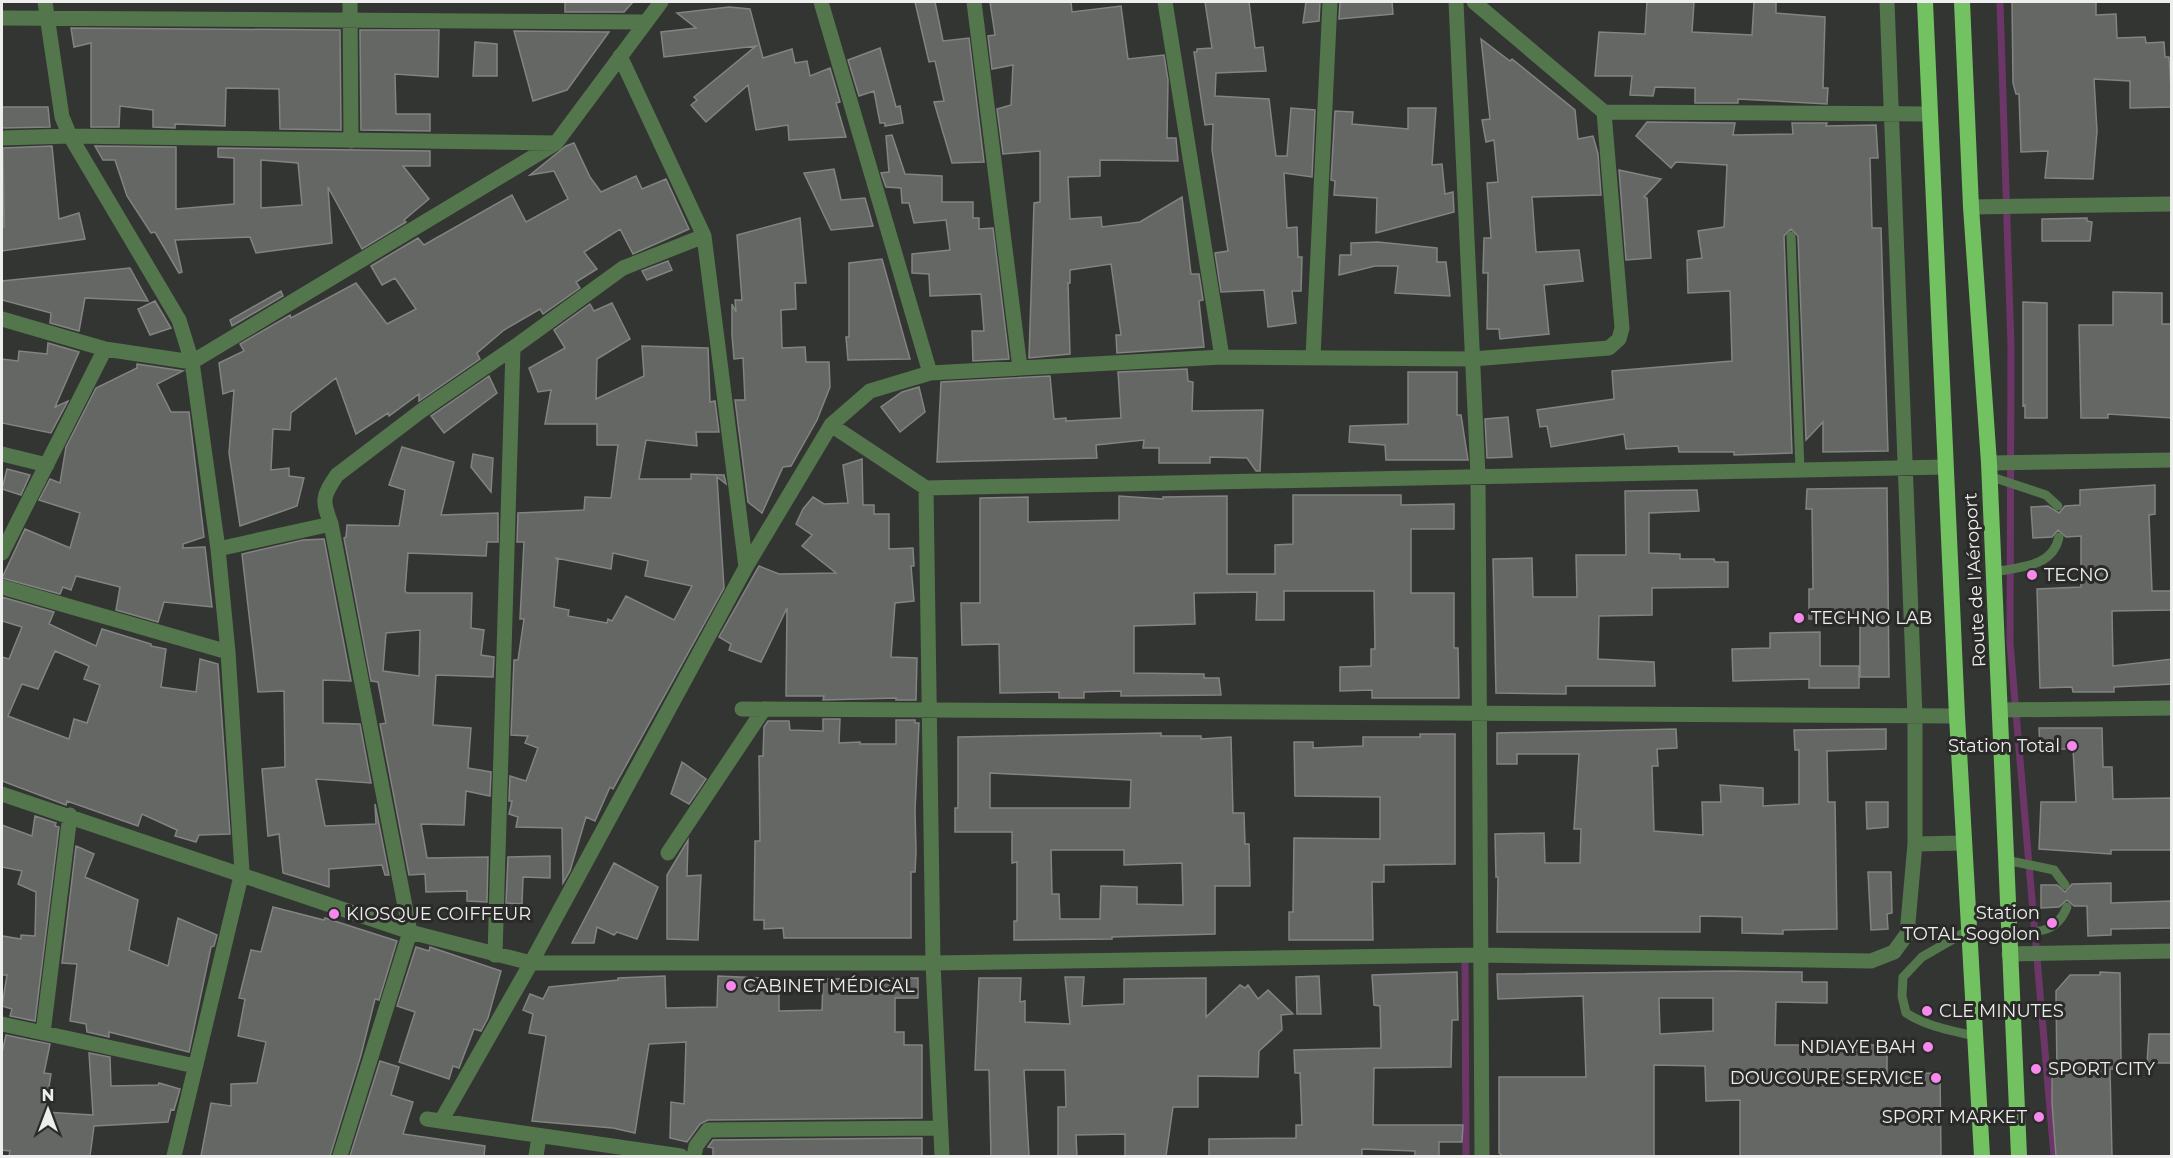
<svg xmlns="http://www.w3.org/2000/svg" width="2173" height="1158" font-family="Montserrat,sans-serif">
<style>
.lines{fill:none;stroke-linecap:round;stroke-linejoin:round}
.stream{stroke:#6d3668;stroke-width:7}
.building{fill:#656764;stroke:#828481;stroke-width:1.5;fill-rule:evenodd}
.service{stroke:#54764c;stroke-width:9}
.minor{stroke:#54764c;stroke-width:15}
.trunk{stroke:#72c262;stroke-width:16}
.poi-dot{fill:#f788ec;stroke:#2a2b29;stroke-width:2}
.labels{text-anchor:middle;dominant-baseline:central;stroke-width:6;stroke-linejoin:round;paint-order:stroke}
.poi-label{font-size:18px;fill:#edeeed;stroke:#2a2b29;text-anchor:start}
.street-label{font-size:18px;fill:#edeeed;stroke:#2a2b29}
</style>
<rect width="100%" height="100%" fill="#333533"/>
<g class="lines">
<!-- stream -->
<path class="stream" d="M2000,2L2011,347L2010,643L2054,1156
M1465,960L1466,1156"/>
</g>
<!-- building -->
<path class="building" d="M565,2H633L624,12H565Z
M915,2H935L943,41L969,38L984,162L952,163L934,102L944,101L935,61L929,62Z
M990,2H1071L1072,12L1121,6L1128,59L1164,55L1168,80L1167,138H1176L1178,161L1100,160V176L1068,177L1070,219L1101,217L1102,227L1140,222L1182,197L1191,274H1199L1203,300L1199,301L1204,347L1117,353L1116,335H1121L1111,264L1070,270V283H1068L1070,354L1029,358L1034,203L1040,202V151L1003,154L997,109L1011,105L1013,65L992,69L988,36L995,35Z
M1205,2H1249L1255,48L1263,47L1266,71L1216,73L1215,96L1269,99L1276,156H1287L1291,108L1315,110L1312,177L1284,173L1287,228L1297,227L1298,257H1302L1301,291H1292L1296,323L1268,327L1264,290L1221,292L1215,253L1228,251L1212,150L1213,124L1205,125L1194,52H1197V49L1212,48Z
M1306,2H1320L1319,21L1303,23Z
M1340,2H1392L1393,14L1339,19Z
M1647,2H1694L1692,32L1752,35L1754,2H1776V13L1825,17L1823,88H1828L1827,104L1738,99V103H1695V88L1655,87L1653,96L1630,95L1632,76H1595L1599,32L1645,34Z
M2012,2H2096V15L2116,14L2117,38L2145,37L2146,43L2164,42L2165,57H2169L2172,107L2130,108V81L2094,79L2097,131L2093,179L2045,178L2048,151L2021,152L2019,94H2016L2013,83Z
M729,7L750,9L763,58L792,49L795,63L807,61L810,76L830,68L840,102L836,103L846,137L789,140L788,125L756,130L748,85L706,122L691,105L697,100L694,97L756,46L664,57L661,32L696,28L677,13Z
M71,28L340,30L341,130L280,129L279,89L226,88L225,126L175,124V128L153,127V110L120,106L119,127H91V43L74,47Z
M360,30H439L438,77L395,74L396,114H430V131L361,130Z
M514,31L609,32L567,90L533,101Z
M1481,39L1510,61L1512,59L1575,110L1578,139L1593,136L1598,154L1601,195L1532,197L1536,252L1579,250L1583,281L1544,285L1549,334L1500,339L1499,329H1487L1488,273H1483L1484,238H1491L1487,183L1498,182L1494,140L1486,142L1482,120L1490,119Z
M475,42L497,44V76H473Z
M880,48L896,107L900,106L903,123L885,126V123H880L874,91L859,96L848,60Z
M2,107H48L50,127L2,128Z
M1408,108H1436L1432,165L1442,164L1445,194L1453,192L1454,212L1376,233L1377,198L1334,195L1335,181L1331,180L1335,111L1353,112L1352,124L1408,129Z
M1647,122L1735,123L1733,135L1793,134L1792,123H1827L1826,126L1876,125L1878,158H1870L1872,228H1881L1888,451L1823,452V422L1806,440L1798,236L1791,229L1784,236L1792,453L1734,455V452H1679L1678,446L1626,449L1624,434L1551,447L1547,426L1540,427L1537,410L1614,399L1612,371L1732,361L1730,291L1688,293L1687,260L1702,258L1698,231L1724,227L1727,165L1676,162L1671,168L1636,136Z
M892,135L905,174L942,176V202H973V218H979V229L993,228L1009,359L973,361L972,331H984L981,294L930,296L929,274L912,273V254L950,250L946,220L914,223L909,203H902L901,188L886,187L881,173L889,172L886,136Z
M574,143L590,177L601,192L636,176L642,189L666,179L689,229L633,254L620,229L584,252L597,269L576,282L580,288L543,314L540,309L504,330L477,353L480,359L419,401V394L389,416L388,413L356,434L336,378L291,413L290,430L273,429L271,470L289,468V476L304,478L297,506L240,526L229,453L234,390L223,394L219,363L244,351L240,344L290,315L291,318L356,283L387,324L416,309L395,278L382,285L371,266L418,238L424,245L512,195L526,222L568,199L554,171L530,175L566,146Z
M52,146L59,219L79,213L85,239L2,251V227H4L3,148Z
M95,146L176,147V209L234,204V158L218,157V148L430,151V166H403L429,199L404,220L406,222L362,249L328,187L332,243L256,253L250,237L175,240L182,272L179,273L155,232L151,233L127,196L115,160H103ZM261,160L298,163L302,205L261,208Z
M834,169L841,200L865,198L873,226L831,230L804,173Z
M1619,170L1661,179L1644,197L1647,198L1651,258L1626,260Z
M800,218L806,283H795L796,309L781,310L782,348L805,347L806,362H829L830,387L817,420L791,466L783,467L762,513L748,502L735,400H745L743,358L734,359L732,335V304L736,312L735,300H742L737,235Z
M2087,218V221L2092,222L2090,241H2042V219Z
M1378,242L1437,248V262H1446L1450,296L1395,293L1398,266H1375L1339,275L1340,255H1351V243Z
M882,259L910,359L848,360L846,337H849V263Z
M668,261L672,270L647,280L642,271Z
M130,268L148,301L85,298L79,331L50,323L51,313L2,300V281Z
M281,291L283,296L232,326L230,320Z
M2113,292L2162,293V324H2172V418L2108,414V418H2081L2079,325H2113Z
M155,301L171,328L150,335L138,309Z
M2023,302L2047,303V418H2025V405L2023,406Z
M612,303L630,339L597,359L596,399L644,376L642,346L708,348L710,402L715,401L719,432H696L697,446L646,440L639,479H691V474L724,475L726,484L717,477L724,588L619,778L613,789L610,787L595,821L586,817L570,871L563,883L562,828L516,827L518,817L509,814L512,801H509L510,776L526,781L538,748L525,743L528,736L511,735L514,660H518L524,619H520L524,542H517L518,513L584,510L585,497L611,498L618,445H597V424H545L551,390L538,392L529,368L565,348L554,330L590,304L594,311ZM613,553L648,561L645,576L692,586L674,620L626,596L612,621L608,619L607,623L568,616L569,610L554,607L558,561L556,558L611,569Z
M48,343L79,352L55,407L68,401L51,433L2,423V359L18,361L19,351L47,354Z
M137,364L183,371L157,384L171,412H189L204,537L183,544V548L205,547L212,607L164,602L158,622L116,610L120,587L76,576L71,590L63,587L60,594L2,578L25,529L70,548L80,513L39,500L50,479L60,483L66,447L96,388L137,368Z
M1187,369L1188,381L1193,382L1192,411L1263,410L1260,471H1256L1247,458L1210,457V463H1159V448H1143L1144,440L1096,445L1097,458L937,462L941,382L1050,376L1054,419L1066,418V421L1121,418L1118,372Z
M1408,372H1457V415H1461L1468,460H1386L1385,445L1349,442L1350,426L1408,424Z
M489,376L497,393L444,433L431,416Z
M919,387L925,412L900,432L881,407L902,392Z
M1508,417L1512,457L1487,458L1485,419Z
M402,447L454,462L441,515L498,513V542H487L486,556L408,553L405,591L407,593H472L471,628L484,630L481,655L494,657L493,677L436,675L433,725L471,728L468,768L491,772L490,796L466,791L464,825L421,824L427,858L488,857L487,902L467,901V891L426,892L425,874L409,875L380,724L386,723L385,719L378,682L371,681L344,538L346,537L347,525L399,526L405,490L389,485ZM420,630L419,676L383,671L386,633Z
M473,454L493,458L491,492L471,467Z
M862,459L863,505H874V514H889V549L913,548L914,566H911L914,601L895,603L891,657L917,658L916,700H896V698L823,700L824,696H786L787,608L761,662L729,650L731,644L719,637L759,566L779,574L836,573L802,546L812,535L796,524L803,509L813,497L824,504L848,503L843,465Z
M7,469L30,475L21,495L2,489Z
M2155,485V514L2149,515L2152,591H2172V610L2112,611L2113,666L2172,659V684L2114,687V692H2073L2072,687L2040,688L2037,589L2081,587V536L2066,537L2058,530L2052,537L2033,538L2031,507L2048,506L2059,513L2065,506L2080,505V490Z
M1887,488L1889,677H1860V618L1809,619V589H1813L1812,509H1806L1807,489Z
M1697,490L1699,511L1649,513V553L1680,554V559H1714L1715,562H1728V587L1652,588V615L1599,616L1598,659L1654,662L1655,686H1566V694L1496,693L1493,559L1532,558L1533,597H1577L1576,555H1626L1625,491Z
M1293,495H1401V505L1454,504V529H1411V593H1454V648H1458L1459,698H1372V690L1340,691V667L1371,666V649H1375L1374,591H1284V620H1256L1257,592L1194,593L1195,624L1134,626V673L1204,674V678H1219L1221,695L1121,696V691L1084,692V698H1059V692L1000,693L999,644L962,645L961,603H980V498L1028,497V522L1119,520V496L1163,499V497L1227,496V574H1275V545L1293,544Z
M324,539L351,681L323,680V723L360,724L371,783L316,779L325,826L376,824L375,804L389,875H385L382,865L329,869V887L283,873L279,834L268,836L262,769L285,767L284,691L258,692L242,554L303,540Z
M2,597L54,612L49,624L96,646L102,629L151,644V646L166,649L161,687L196,692L200,659L218,664L230,834L199,835L196,842L175,836L177,830L142,814L138,826L67,801L66,805L2,781V657L9,659L22,627L2,621ZM55,651L89,666L84,679L100,685L87,723L74,719L69,739L8,716L22,684L38,689Z
M1820,632V666H1859V688H1809V679L1733,681L1732,649L1770,648V633Z
M823,719H840L839,743L860,742V744H896V720H915V723H919L915,810L916,852L915,872H911V938H784L783,928L764,929V920H754L755,841H760L759,756H763L764,727L768,721H789L790,730L823,731Z
M2039,728H2102L2103,767H2112L2113,799L2172,798V850H2111V854L2039,849L2041,802H2076L2073,749H2040Z
M1676,729L1677,748L1657,749L1658,766H1652L1654,831L1703,835L1702,802H1721L1720,785L1763,788V806L1799,804V750H1795L1794,730L1886,729V749L1827,751L1828,802H1835L1837,929L1783,930V934L1742,933V917L1700,916V932H1497L1498,877H1496L1495,834L1544,833L1545,863H1580L1581,829H1574L1579,754H1517V764H1497V733Z
M1161,733V736H1201V739L1231,737L1233,813H1244L1245,844H1249L1250,886H1215V934L1112,937V939L1014,940V921H1017V862L1012,863V832H955V808H958V737ZM990,773L1131,780L1130,808H990ZM1051,850H1124V865L1182,863L1183,905L1137,904V887L1101,886L1100,919H1060L1059,894H1052Z
M1420,734H1455V864L1384,865V882H1372L1373,940H1289V912H1293L1294,838L1380,839V797L1295,796L1294,742H1313V748L1363,746V737H1420Z
M682,762L706,779L689,804L671,794Z
M1866,802H1888V827L1867,829Z
M35,816L56,823L55,826L59,827L35,1021L10,1016L12,1009L2,1006L7,975H2V936L21,939V935L35,936L36,892L18,884L22,871L2,867V825L32,836Z
M688,840L687,876L701,875L698,940L667,939V875Z
M76,846L94,854L85,877L138,900L129,950L168,966L178,918L217,935L214,946L211,947L189,1052L109,1032V1037L87,1032L86,1024L70,1021L77,964L62,963Z
M550,856V878L523,877L522,904L506,903L508,857Z
M614,863L658,887L637,939L617,932L614,935L597,927L594,943H572Z
M1868,872H1891L1892,913L1887,914L1888,929L1871,930Z
M2111,883V903L2172,901V928L2111,929V935L2088,936L2087,906H2074L2067,900L2059,907L2041,908V885H2057L2065,892L2072,884Z
M273,907L324,920L325,918L397,941L379,1000L375,999L361,1055L330,1156H201L211,1103L231,1106V1084L257,1083L266,1042L238,1036L245,999L239,998L251,950L261,952Z
M416,947L429,951L430,947L433,948L501,971L488,1018L481,1031L474,1029L459,1068L453,1066L449,1079L399,1062L415,1012L397,1006Z
M1730,971L1802,972V982H1827V1003L1776,1002L1775,1045H1887V1074L1940,1073L1941,1156H1740V1100L1706,1101L1705,1066L1654,1065V1156H1503L1499,1153V1077H1586L1583,996L1498,999L1497,974ZM1659,998H1713V1031L1660,1034Z
M1457,972L1458,1020H1452L1451,1067L1374,1068L1373,1125H1463L1462,1142H1439V1156H1415V1151L1362,1149V1156H1209V1139L1296,1138V1125H1302L1300,1073H1295L1294,1050L1381,1048L1380,1006L1374,1005L1372,975Z
M2100,972L2120,973L2121,1064H2116V1069H2110L2112,1156H2056L2052,1103V1076H2057L2056,991L2070,975H2100Z
M665,976L666,1008L717,1007L718,976L763,978V982H779V1011L822,1010L823,979L918,978V998H895V1032H904V1045H922V1118L708,1120L700,1124L687,1142L670,1138L671,1102L684,1104L686,1042L649,1044L635,1133L613,1128L532,1121L546,1036L529,1033L533,1014L523,1010L530,994L543,999L549,987L618,980V978Z
M1319,976L1321,1014H1297L1296,977Z
M1065,977H1084L1082,1006L1124,1004V979L1206,978V1017L1240,985L1245,988L1248,985L1258,999L1268,990L1293,1014L1281,1015L1282,1030L1259,1051L1258,1077L1198,1076V1107H1173L1166,1156H1125V1134L1076,1135L1077,1156H1058V1107H1066L1065,1070H1024L1029,1156H991L989,1070H975L979,978H1021L1020,1002L1025,1001V1022L1070,1024Z
M2149,1034H2172V1063H2147Z
M6,1035L50,1044L44,1073L51,1074L45,1112L93,1115L89,1053L110,1057L111,1086L158,1085L159,1083L180,1089L174,1110L171,1109L168,1122L94,1126L90,1156H9L10,1151L2,1150V1053Z
M380,1061L399,1067L391,1095L413,1102L403,1134L485,1146L484,1156H350Z
M922,1138V1156H713V1148L708,1147L713,1140Z"/>
<g class="lines">
<!-- service -->
<path class="service" d="M1791,236L1800,470
M1989,476L2046,495L2058,506
M1994,572C2020,567 2053,567 2059,537
M2006,860L2054,870L2065,885
M1969,930L1922,957L1903,977L1902,996L1906,1013C1928,1027 1950,1030 1975,1036
M2008,934C2034,932 2056,935 2067,907"/>
<!-- minor -->
<path class="minor" d="M45,2L62,117L70,136L179,320L192,362L218,549L228,652L242,872L174,1156
M350,2L351,141
M821,2L930,373
M974,2L1020,368
M1165,2L1222,357
M1456,2L1478,476L1482,1156
M1474,2L1604,112L1930,114
M1887,2L1915,716V844
M2,18L646,22
M2,138L70,136L556,143
M1971,207L2172,204
M704,236L746,567
M2,319L105,349L192,362L556,143L661,2
M1313,357L1330,2
M831,425L926,488L1945,467
M2,454L47,465
M1989,463L2172,460
M926,488L933,963L942,1156
M218,549L331,524
M2,553L105,349
M2,587L228,652
M742,709L1957,716
M2000,710L2172,708
M2,794L410,932L531,963H933L1481,955L1871,961L1894,952L1907,934L1915,844L1964,843
M668,853L764,709
M2009,954L2172,951
M495,955L513,348
M2,1024L195,1066
M43,1033L70,815
M427,1119L681,1156
M441,1121L531,963L746,567L831,425L870,391L930,373L1222,357L1472,359L1609,348L1619,339L1622,328L1604,112
M340,1156L410,932L331,524C322,500 322,497 337,475L421,411L513,348L623,268L704,236L620,56
M536,1156L539,1137
M694,1156L696,1146L708,1130L940,1128"/>
<!-- trunk -->
<path class="trunk" d="M1925,2L1957,716L1982,1156
M1962,2L1971,207L1989,463L2019,1156"/>
</g>
<!-- markers -->
<g class="poi-dot">
<circle cx="2032" cy="575" r="6"/>
<circle cx="1799" cy="618" r="6"/>
<circle cx="2072" cy="746" r="6"/>
<circle cx="334" cy="914" r="6"/>
<circle cx="2052" cy="923" r="6"/>
<circle cx="731" cy="986" r="6"/>
<circle cx="1927" cy="1011" r="6"/>
<circle cx="1928" cy="1047" r="6"/>
<circle cx="2036" cy="1069" r="6"/>
<circle cx="1936" cy="1078" r="6"/>
<circle cx="2039" cy="1117" r="6"/>
</g>
<g class="labels">
<!-- poi labels -->
<g class="poi-label">
<text x="2044" y="575">TECNO</text>
<text x="1811" y="618">TECHNO LAB</text>
<text x="2060" y="746" text-anchor="end">Station Total</text>
<text x="2040" y="913" text-anchor="end">Station<tspan x="2040" dy="21">TOTAL Sogolon</tspan></text>
<text x="346" y="914">KIOSQUE COIFFEUR</text>
<text x="743" y="986">CABINET MÉDICAL</text>
<text x="1939" y="1011">CLE MINUTES</text>
<text x="1916" y="1047" text-anchor="end">NDIAYE BAH</text>
<text x="2048" y="1069">SPORT CITY</text>
<text x="1924" y="1078" text-anchor="end">DOUCOURE SERVICE</text>
<text x="2027" y="1117" text-anchor="end">SPORT MARKET</text>
</g>
<!-- street labels -->
<g class="street-label">
<text transform="translate(1975 580) rotate(-93)">Route de l'Aéroport</text>
</g>
</g>
<!-- border -->
<rect width="2173" height="1158" fill="none" stroke="#edeeed" stroke-width="6"/>
<!-- north arrow -->
<g transform="translate(48 1110)" stroke="#2a2b29" stroke-width="4.5" paint-order="stroke">
<path d="M0-4.5L10 22L0 15L-10 22Z" fill="#edeeed"/>
<text y="-9" font-size="16" font-weight="bold" text-anchor="middle" fill="#edeeed">N</text>
</g>
</svg>
